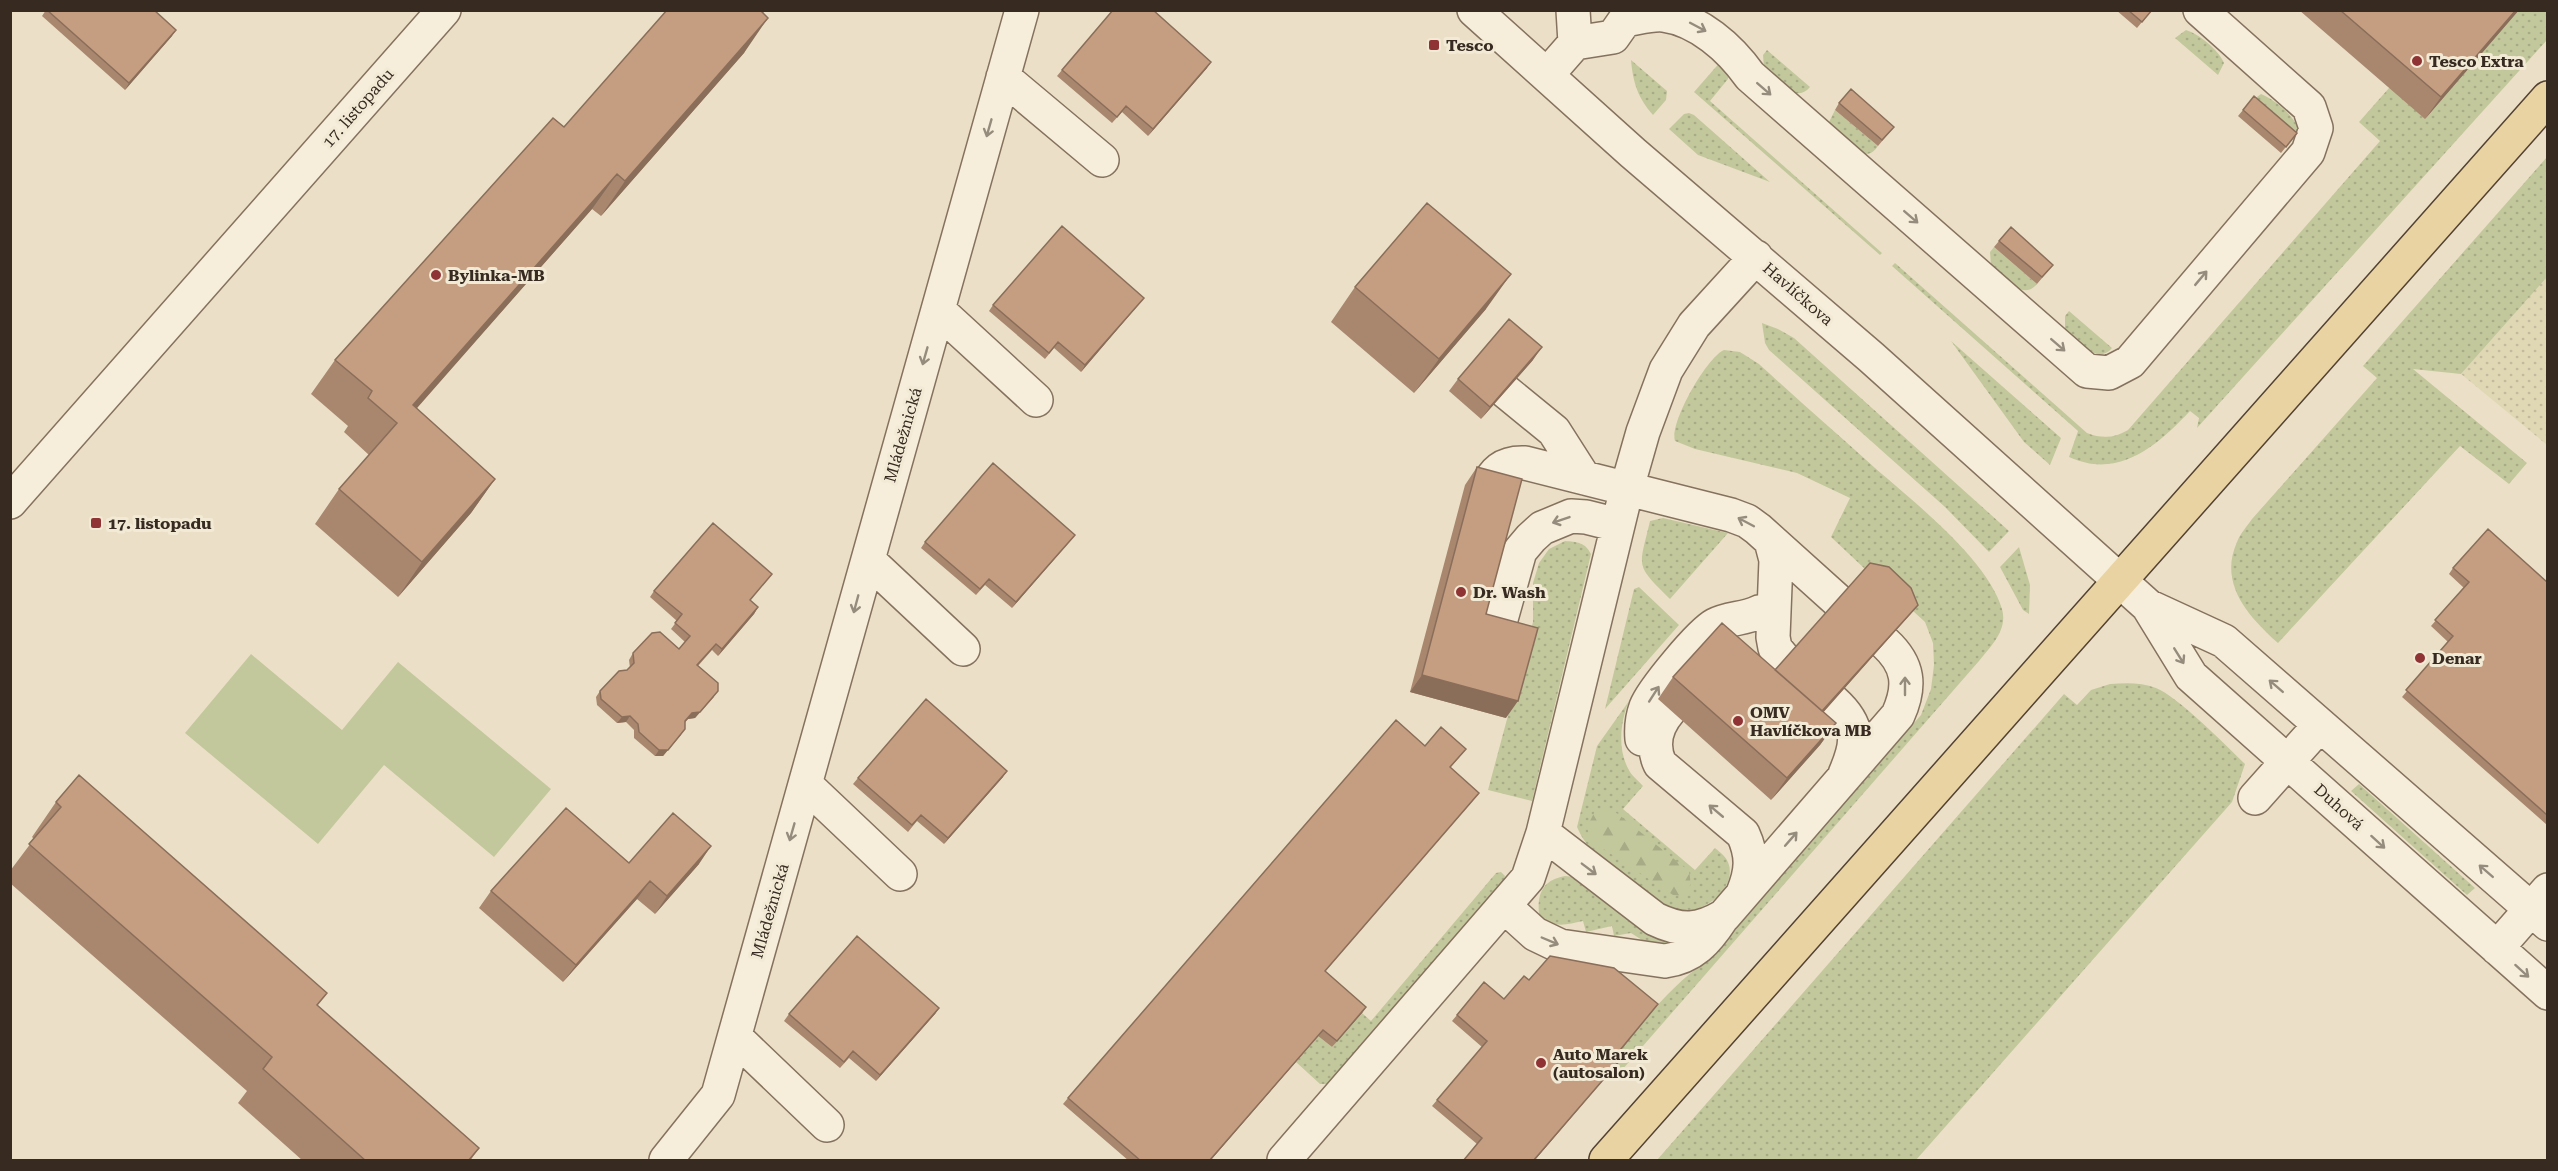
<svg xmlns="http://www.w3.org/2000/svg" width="2558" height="1171" font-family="'Roboto Serif',serif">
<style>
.farmland{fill:url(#farmland-dots)}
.grass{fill:url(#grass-dots)}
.forest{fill:url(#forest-firs)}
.pitch{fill:#c3c89c}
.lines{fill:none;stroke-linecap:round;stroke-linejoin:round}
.minor-casing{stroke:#85725e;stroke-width:36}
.major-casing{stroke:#534132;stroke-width:36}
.minor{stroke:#f6edda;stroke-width:33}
.major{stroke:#ead3a3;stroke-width:33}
.wall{fill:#a9876f}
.shaded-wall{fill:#8a6e5a}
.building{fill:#c59d81;stroke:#8a6e5a;stroke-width:1.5}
.oneway{stroke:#968c7e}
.poi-dot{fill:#8f3335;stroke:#f3ead6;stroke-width:2}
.labels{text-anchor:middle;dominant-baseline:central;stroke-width:6;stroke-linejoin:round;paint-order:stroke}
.poi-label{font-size:16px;font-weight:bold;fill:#372b21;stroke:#f3ead6;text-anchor:start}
.street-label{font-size:16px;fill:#372b21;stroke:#f3ead6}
</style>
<defs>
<pattern id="farmland-dots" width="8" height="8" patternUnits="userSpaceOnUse" patternTransform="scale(1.5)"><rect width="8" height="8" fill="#e0d8b5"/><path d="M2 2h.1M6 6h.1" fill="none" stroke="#c1ba9b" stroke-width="1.8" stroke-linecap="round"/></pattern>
<pattern id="grass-dots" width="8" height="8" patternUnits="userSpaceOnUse" patternTransform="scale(1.5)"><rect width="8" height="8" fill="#c3c89c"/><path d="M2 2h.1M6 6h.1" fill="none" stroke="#a8ac86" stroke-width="1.8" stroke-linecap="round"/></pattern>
<pattern id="forest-firs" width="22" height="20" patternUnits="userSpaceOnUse" patternTransform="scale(1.5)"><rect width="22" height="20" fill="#c3c89c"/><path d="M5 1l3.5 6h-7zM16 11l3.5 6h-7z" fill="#a8ac86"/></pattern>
</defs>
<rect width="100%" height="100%" fill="#ebe0c7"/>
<!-- farmland -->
<path class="farmland" d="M2547,277V445L2461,374Z"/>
<!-- grass -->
<path class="grass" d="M2519,11H2547V40L2197,428L2199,418L2190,411C2158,445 2119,480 2069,457L2078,431L1892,266L1895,263L2087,433C2103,439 2114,438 2128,430L2380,141L2359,122L2389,88Z
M2186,30C2199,34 2219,50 2224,63L2218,75L2175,38Z
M1767,50L1810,87C1795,105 1777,80 1764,69L1763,55Z
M1631,60L1667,91L1666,100L1653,115C1638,98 1633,83 1631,60Z
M1722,60L1729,75L1728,79L1710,101L1882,253L1880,255L1694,92Z
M2261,94C2274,99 2293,115 2298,128L2293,139L2250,102Z
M1835,110L1878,146C1875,150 1872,154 1866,154C1857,154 1832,129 1829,122Z
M1689,113L1694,115L1770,182L1698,155L1669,129L1684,114Z
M2547,157V277L2461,374L2413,369L2527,463L2509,484L2460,446L2278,643C2249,617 2218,584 2237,542C2240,534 2247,526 2252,519L2377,378L2363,366Z
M1994,247L2037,284C2022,302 2004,276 1991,265L1990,252Z
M2069,311L2112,348C2097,366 2078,341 2065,330V316Z
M1762,323L1778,329L1794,338L2009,531L1989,552L1945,507L1769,350L1765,343Z
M1951,341L2061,438L2050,465L2024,442Z
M1724,350L1740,352L1759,364C1797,399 1836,433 1875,468C1913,501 1988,560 2002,609C2008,630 1991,646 1979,661L1622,1070L1612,1061C1641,1025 1668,987 1707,961L1921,715L1931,689L1934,665L1933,643L1925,622L1913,611L1907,594L1865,569L1831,537L1850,498L1797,473L1695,449L1675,441C1669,423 1707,357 1724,350Z
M1663,518L1728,533L1670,599C1634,563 1639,569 1650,521Z
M1565,541C1577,542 1585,542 1591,554L1532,801L1488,790L1533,622V583L1539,563L1549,549Z
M2019,547L2030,585L2029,614L2023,610L2000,567Z
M1639,587L1679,625L1605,709L1634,589Z
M2110,684C2125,683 2141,682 2156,688C2177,696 2227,746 2245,764L2232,802L1916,1160H1657L2064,694L2077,705L2091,690Z
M1629,701C1620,722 1617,751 1630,772C1633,777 1639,781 1643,786L1623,809L1695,870L1715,848C1721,853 1727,857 1729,865C1736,891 1700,915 1678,911C1662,909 1600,861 1589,847C1584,841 1580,834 1577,827L1597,746Z
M2359,784L2475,888L2467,895L2351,791Z
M1501,872L1505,876L1503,882L1330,1084H1320L1296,1062L1318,1036L1332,1047L1362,1013L1371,1021L1496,873Z
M1565,876L1575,877L1585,883L1637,927L1647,934L1676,942L1653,947L1631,933L1614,936L1612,926L1586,932L1583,921C1565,925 1553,929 1539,914C1537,893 1543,880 1565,876Z"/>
<!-- forest -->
<path class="forest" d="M1606,807L1618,814L1689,871C1691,882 1692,889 1682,896L1673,895L1599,846L1590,837L1587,827L1595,811Z"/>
<!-- pitch -->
<path class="pitch" d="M251,654L342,730L398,662L551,789L494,857L384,765L318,844L185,733Z"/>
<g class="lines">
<!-- minor casing -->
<g class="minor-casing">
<path id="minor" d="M1474,10L1633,153L1871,357L2148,606L2191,676L2548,993
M1573,10L1575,43
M1625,20C1638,18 1651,14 1663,15C1699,20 1730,48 1750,76L2087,371L2109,373L2130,362L2308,152L2316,128L2309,107L2200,10
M1547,75L1575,43L1613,37L1632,10
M1003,77L1102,160
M938,310L1036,400
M1505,391L1554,431L1584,478
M1486,490C1493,470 1504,462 1525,463L1731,515L1747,521L1758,529L1838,601
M10,502L444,10
M1771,541L1776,560L1773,637L1775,648L1785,660
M868,560L963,649
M2148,606L2224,641L2548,924
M1496,637L1520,551L1531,538L1542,528L1571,516L1586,517L1618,525
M1833,701C1860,725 1859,742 1845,774
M1670,710C1656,726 1651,745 1660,764L1743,834C1753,856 1752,871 1743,893
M1642,739C1641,728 1642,718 1646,707C1652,691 1700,633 1715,625C1728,618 1745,619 1759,612
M806,785L900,874
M2255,798L2320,725
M1543,833L1655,919C1682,932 1698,931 1724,916L1898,715C1911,686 1909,665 1885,643
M1504,906L1535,934L1560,946L1665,961C1693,957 1707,941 1722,918
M2497,948L2548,890
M735,1037L827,1125
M666,1160L718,1095L1022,10
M1284,1160L1528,878L1543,833L1627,488L1643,432L1666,370L1694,325L1756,257"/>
</g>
<!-- major casing -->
<g class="major-casing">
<path id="major" d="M1606,1160L2548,98"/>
</g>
<!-- minor -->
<use href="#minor" class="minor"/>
<!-- major -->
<use href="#major" class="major"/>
</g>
<!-- wall -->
<path class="wall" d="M46,10H154L172,36L125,90L42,16Z
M667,10H766L763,13L744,53L601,216L592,209L416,408L495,479L471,513L398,597L315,524L339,489L369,455L344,432L348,426L311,394L335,360L564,127Z
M2116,10H2152L2137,28Z
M2299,10H2519L2425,119Z
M1207,68L1148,136L1122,112L1112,123L1057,76L1062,70Z
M1839,103L1894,127L1878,146L1835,110Z
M2243,110L2297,133L2281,153L2238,116Z
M1999,241L2048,271L2037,284L1994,247Z
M1355,287L1486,309L1414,393L1331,322Z
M1144,298L1081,372L1054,348L1045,359L989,311L993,305Z
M1533,360L1481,419L1449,391L1458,379Z
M1477,467L1486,614L1506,718L1410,692L1465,485Z
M1075,535L1012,608L985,585L976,595L921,548L925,542Z
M2453,568L2547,582V825L2402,697L2448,642L2431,626L2464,588L2449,574Z
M767,580L750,600L758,607L754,614L718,656L712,650L698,666L714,697L695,718L688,719L685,722L681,735L663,756H655L634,738V730L626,722L617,723L597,705L596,697L600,691L630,668L629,660L633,653L679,649L685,642L671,629L677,621L650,597L654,591Z
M1918,605L1913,611L1823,712L1836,723L1820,745L1771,800L1658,699L1673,677L1775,670Z
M1425,746L1466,749L1450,768L1479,793L1325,971L1366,1007L1362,1013L1332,1047L1318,1036L1210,1161H1129L1063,1104L1068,1098Z
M1003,777L944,844L917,821L908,832L853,784L858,778Z
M56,802L318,1006L479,1148L470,1161H303L238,1103L247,1091L10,883V871L34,839L32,837Z
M629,863L699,864L655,914L637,899L563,982L479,908L491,891Z
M1529,980L1658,1004L1617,1055L1621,1059L1616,1065L1534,1161H1463L1477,1144L1432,1106L1482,1047L1452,1021L1457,1015L1504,999Z
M939,1008L935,1014L876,1081L849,1058L840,1068L784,1021L789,1014Z"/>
<!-- shaded-wall -->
<path class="shaded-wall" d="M2516,10H2519L2425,119L2441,97Z
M768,18L744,53L601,216L625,181Z
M176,30L172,36L125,90L129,83Z
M1211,62L1207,68L1148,136L1153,129Z
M617,174L592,209L389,440L413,405Z
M1511,274L1486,309L1414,393L1439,359Z
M1144,298L1139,304L1081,372L1085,365Z
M1542,347L1533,360L1481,419L1490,407Z
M495,479L471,513L398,597L422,562Z
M1075,535L1070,541L1012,608L1016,602Z
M1918,605L1913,611L1806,732L1810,725Z
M758,607L754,614L718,656L722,649Z
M1422,675L1518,701L1506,718L1410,692Z
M718,691L695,718L688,719L681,727L692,713Z
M630,716L626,722L617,723L622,717Z
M1836,723L1820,745L1771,800L1787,778Z
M685,729L663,756H655L659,750Z
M1007,771L1003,777L944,844L948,838Z
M1479,793L1474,799L1320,977L1325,971Z
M711,846L699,864L655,914L667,896Z
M650,881L637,899L563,982L576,965Z
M1366,1007L1362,1013L1332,1047L1337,1041Z
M939,1008L935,1014L876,1081L880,1075Z
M1323,1030L1318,1036L1210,1161H1209Z
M1621,1059L1534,1161H1533Z"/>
<!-- building -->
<path class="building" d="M47,10H154L176,30L129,83Z
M667,10H760L768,18L625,181L617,174L413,405L495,479L422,562L339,489L397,423L368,398L372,391L335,360L553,118L564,127Z
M1113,10H1153L1211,62L1153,129L1126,106L1117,117L1062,70Z
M2128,10H2152L2142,22Z
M2340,10H2516L2441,97Z
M1851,89L1894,127L1882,140L1839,103Z
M2254,96L2297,133L2286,147L2243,110Z
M1427,203L1511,274L1439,359L1355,287Z
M1062,226L1144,298L1085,365L1058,342L1049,353L993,305Z
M2011,227L2053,265L2042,277L1999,241Z
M1509,319L1542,347L1490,407L1458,379Z
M993,463L1075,535L1016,602L989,579L980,589L925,542Z
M1477,467L1522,479L1486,614L1538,628L1518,701L1422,675Z
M713,523L772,574L750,600L758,607L722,649L716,644L697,665L718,683V691L700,712L692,713L685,721V729L668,750H659L639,732L638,724L630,716L622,717L601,699L600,691L619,671L627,670L634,663L633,653L652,633L660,632L679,649L690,636L675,623L682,614L654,591Z
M2488,529L2547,582V815L2406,690L2453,636L2435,620L2469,582L2453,568Z
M1870,563L1889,567L1911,588L1918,605L1822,711L1775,670Z
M1722,623L1836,723L1787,778L1673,677Z
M926,699L1007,771L948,838L921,815L912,825L858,778Z
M1396,720L1425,746L1441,727L1466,749L1450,767L1479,793L1325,971L1366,1007L1337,1041L1323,1030L1209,1161H1141L1068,1098Z
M79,775L327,993L317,1005L479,1148L468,1161H366L263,1069L272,1057L29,844L61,807L56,802Z
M566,808L629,863L673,813L711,846L667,896L650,881L576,965L491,891Z
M857,936L939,1008L880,1075L853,1051L844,1062L789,1014Z
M1550,956L1614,968L1658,1004L1616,1055L1621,1059L1533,1161H1463L1482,1138L1437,1100L1487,1041L1457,1015L1484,982L1504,999L1524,976L1529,980Z"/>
<!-- one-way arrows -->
<defs><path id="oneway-shaft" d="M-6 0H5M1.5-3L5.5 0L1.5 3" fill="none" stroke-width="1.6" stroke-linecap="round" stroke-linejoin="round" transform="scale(1.5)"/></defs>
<g class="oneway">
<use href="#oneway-shaft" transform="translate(1698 27) rotate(28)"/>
<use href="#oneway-shaft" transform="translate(1764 89) rotate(41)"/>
<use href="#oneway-shaft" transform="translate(989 128) rotate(106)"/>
<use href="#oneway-shaft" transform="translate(1911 217) rotate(41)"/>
<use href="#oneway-shaft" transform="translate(2201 278) rotate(-50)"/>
<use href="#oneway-shaft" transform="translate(2058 345) rotate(41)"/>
<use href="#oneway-shaft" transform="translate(925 356) rotate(106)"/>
<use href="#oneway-shaft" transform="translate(1561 520) rotate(161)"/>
<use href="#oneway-shaft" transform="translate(1746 522) rotate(-152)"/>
<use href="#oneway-shaft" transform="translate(856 604) rotate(105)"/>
<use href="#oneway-shaft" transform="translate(2179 656) rotate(58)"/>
<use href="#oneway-shaft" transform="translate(1905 686) rotate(-90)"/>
<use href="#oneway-shaft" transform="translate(2276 686) rotate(-139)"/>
<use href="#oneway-shaft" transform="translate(1654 694) rotate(-57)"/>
<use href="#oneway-shaft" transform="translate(1716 811) rotate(-140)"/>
<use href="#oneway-shaft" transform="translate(792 832) rotate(106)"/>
<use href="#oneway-shaft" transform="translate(1791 839) rotate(-49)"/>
<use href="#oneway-shaft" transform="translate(2378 842) rotate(42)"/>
<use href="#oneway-shaft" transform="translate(1589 869) rotate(37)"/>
<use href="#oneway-shaft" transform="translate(2486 871) rotate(-139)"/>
<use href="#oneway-shaft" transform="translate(1550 941) rotate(23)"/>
<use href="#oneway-shaft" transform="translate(2522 971) rotate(42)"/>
</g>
<!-- markers -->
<g class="poi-dot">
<rect x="1428" y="39" width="12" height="12" rx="3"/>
<circle cx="2417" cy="61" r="6"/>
<circle cx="436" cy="275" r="6"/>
<rect x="90" y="517" width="12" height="12" rx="3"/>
<circle cx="1461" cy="592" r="6"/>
<circle cx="2420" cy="658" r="6"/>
<circle cx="1738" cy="721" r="6"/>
<circle cx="1541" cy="1063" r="6"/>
</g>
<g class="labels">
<!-- poi labels -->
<g class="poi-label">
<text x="1446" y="45">Tesco</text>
<text x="2429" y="61">Tesco Extra</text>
<text x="448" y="275">Bylinka-MB</text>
<text x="108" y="523">17. listopadu</text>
<text x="1473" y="592">Dr. Wash</text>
<text x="2432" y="658">Denar</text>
<text x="1750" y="712">OMV<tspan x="1750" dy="18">Havlíčkova MB</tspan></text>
<text x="1553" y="1054">Auto Marek<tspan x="1553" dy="18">(autosalon)</tspan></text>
</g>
<!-- street labels -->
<g class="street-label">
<text transform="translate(358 108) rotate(-49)">17. listopadu</text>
<text transform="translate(1798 294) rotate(41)">Havlíčkova</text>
<text transform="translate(903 435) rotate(-74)">Mládežnická</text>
<text transform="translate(2339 807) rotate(42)">Duhová</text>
<text transform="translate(770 911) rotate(-74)">Mládežnická</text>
</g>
</g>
<!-- border -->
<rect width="2558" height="1171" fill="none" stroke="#372b21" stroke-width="24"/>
</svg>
